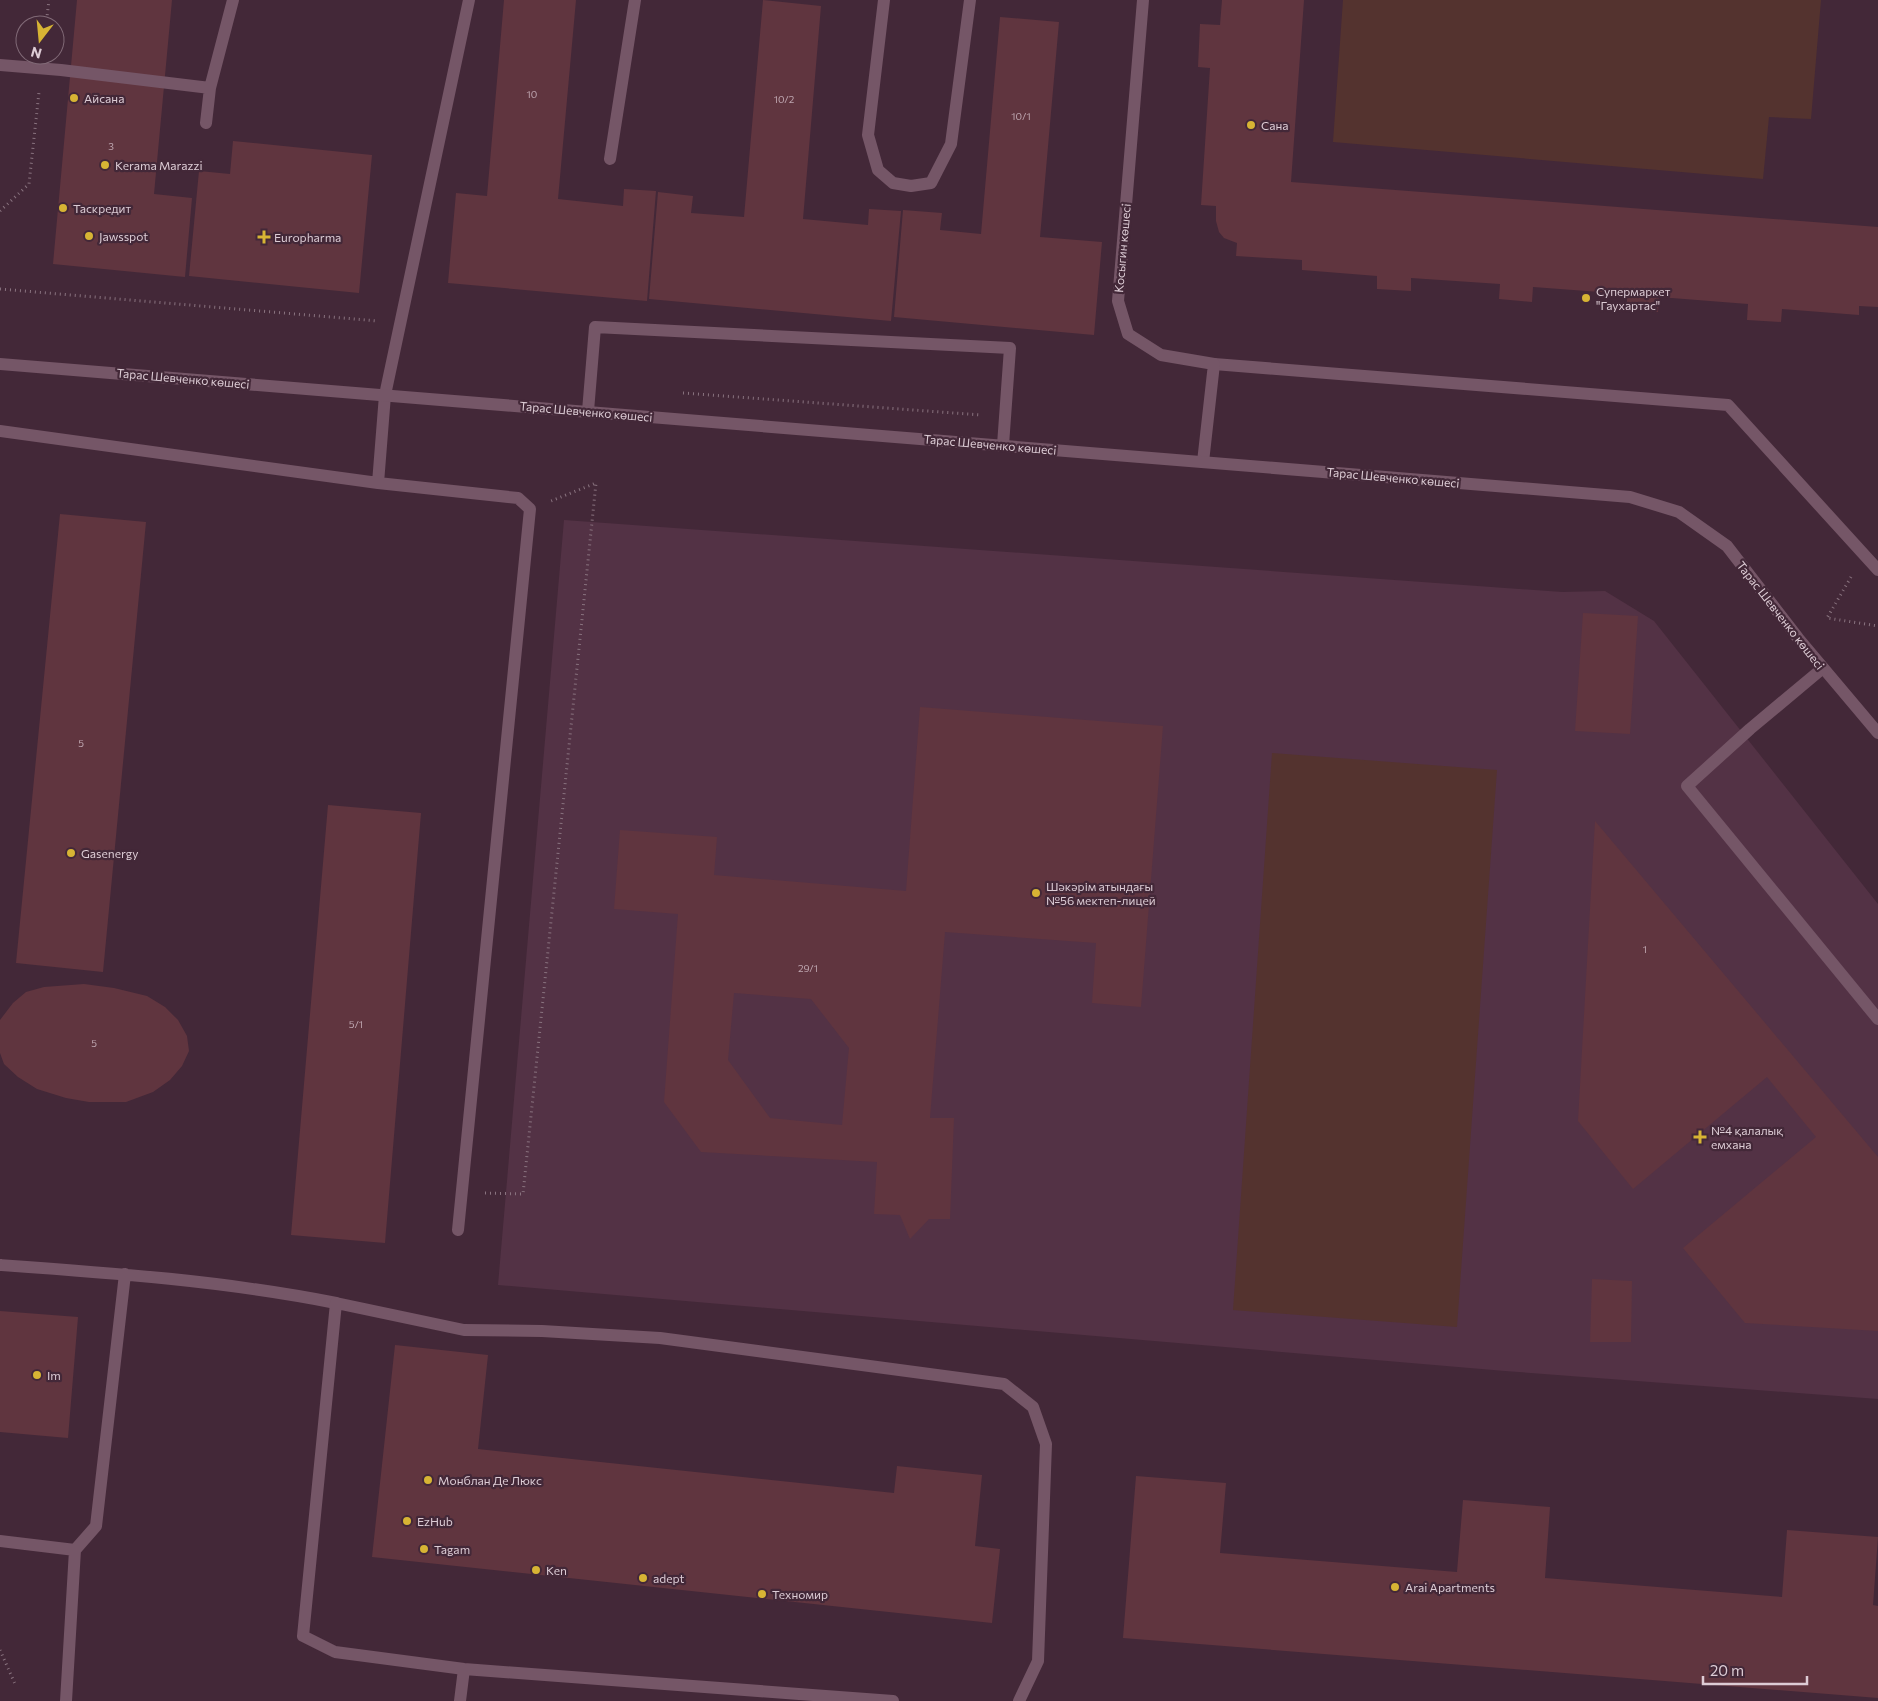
<svg xmlns="http://www.w3.org/2000/svg" width="1878" height="1701" font-family="Commissioner,sans-serif">
<style>
.built{fill:#533245}
.green{fill:#54332f}
.building{fill:#60353f;fill-rule:evenodd}
.lines{fill:none;stroke-linecap:round;stroke-linejoin:round}
.path{stroke:#89737f;stroke-width:3;stroke-dasharray:1 4;stroke-linecap:butt}
.service{stroke:#755667;stroke-width:12}
.minor{stroke:#755667;stroke-width:12}
.tertiary{stroke:#755667;stroke-width:12}
.poi-dot{fill:#d7b434;stroke:#432838;stroke-width:2}
.labels{text-anchor:middle;dominant-baseline:central;stroke-width:4.5;stroke-linejoin:round;paint-order:stroke}
.number-label{font-size:10px;fill:#bea6b0}
.poi-label{font-size:12px;fill:#ddccd5;stroke:#432838;text-anchor:start}
.street-label{font-size:12px;fill:#ddccd5;stroke:#432838}
</style>
<rect width="100%" height="100%" fill="#432838"/>
<!-- built -->
<path class="built" d="M564,520L1562,592L1605,591L1654,621L1878,904V1399L1505,1371L498,1285Z"/>
<!-- green -->
<path class="green" d="M1343,0H1821L1811,119L1769,117L1763,179L1333,142Z
M1272,753L1497,770L1457,1327L1233,1310Z"/>
<!-- building -->
<path class="building" d="M77,0H172L154,194L192,198L185,277L53,264Z
M504,0H576L558,199L623,206L624,189L656,191L647,301L448,283L456,193L487,196Z
M763,0L821,6L803,219L868,225L869,209L901,211L891,321L649,299L658,192L693,196L691,213L744,217Z
M1222,0H1304L1291,182L1878,227V307L1859,306V315L1782,309L1781,322L1747,320L1748,304L1659,297L1658,312L1627,310V294L1533,287L1532,302L1499,299L1500,284L1411,278V291L1377,289V276L1302,270V260L1236,256L1237,243L1224,238L1219,232L1216,221V206L1201,205L1210,68L1198,67L1200,24L1220,25Z
M1000,17L1059,22L1040,237L1102,242L1094,335L894,317L903,210L942,213L940,230L981,234Z
M233,141L372,155L359,293L189,276L199,171L230,174Z
M60,514L146,522L103,972L16,963Z
M1583,613L1638,616L1630,734L1575,731Z
M920,707L1163,726L1141,1007L1092,1003L1096,943L945,932L930,1118H954L950,1219H929L910,1239L900,1215L874,1214L877,1162L701,1152L664,1102L678,914L614,909L620,830L717,837L714,875L906,891ZM734,993L811,999L849,1048L842,1125L770,1118L728,1060Z
M328,805L421,813L385,1243L291,1235Z
M1595,821L1878,1157V1331L1745,1323L1683,1248L1816,1137L1767,1077L1633,1189L1578,1121Z
M84,984L114,988L147,996L165,1007L178,1020L187,1036L189,1051L182,1066L170,1080L153,1092L126,1102H89L66,1098L37,1089L18,1077L4,1064L0,1053V1020L13,1003L26,992L44,987Z
M1592,1279L1632,1281L1631,1342H1590Z
M0,1311L78,1317L68,1438L0,1432Z
M395,1345L488,1355L478,1449L894,1493L897,1466L982,1475L975,1546L1000,1549L992,1623L372,1557Z
M1136,1476L1226,1483L1220,1553L1457,1572L1463,1500L1550,1507L1545,1578L1782,1597L1787,1530L1878,1537L1873,1605L1878,1606V1698L1123,1638Z"/>
<g class="lines">
<!-- path -->
<path class="path" d="M46,25L49,0
M0,211L29,184L39,92
M0,289L378,321
M683,393L981,415
M1851,577L1827,618L1878,626
M485,1193L523,1194L596,483L551,501
M0,1650L15,1684"/>
<!-- service -->
<path class="service" d="M884,0L868,135L878,170L893,183L911,186L931,183L951,144L970,0
M0,65L61,70L210,88
M206,123L210,88L233,0
M610,159L635,0
M1214,364L1728,405L1878,570
M588,411L595,327L1010,348L1003,445
M0,431L378,483L518,498L530,509L458,1230
M378,483L385,395L469,0
M1823,668L1750,729L1687,786L1878,1019
M0,1265C112,1273 225,1281 336,1303
M0,1541L75,1550L66,1701
M75,1550L96,1526L125,1274"/>
<!-- minor -->
<path class="minor" d="M1143,0L1118,301L1128,334L1161,355L1214,364L1203,462
M460,1701L464,1669
M893,1701L464,1669L335,1652L303,1636L336,1303L464,1330L542,1331L660,1338L1004,1384L1033,1407L1046,1444L1038,1661L1019,1701"/>
<!-- tertiary -->
<path class="tertiary" d="M0,364L1630,497L1679,512L1727,546L1798,638L1878,733"/>
</g>
<!-- markers -->
<g class="poi-dot">
<circle cx="74" cy="98" r="5"/>
<circle cx="1251" cy="125" r="5"/>
<circle cx="105" cy="165" r="5"/>
<circle cx="63" cy="208" r="5"/>
<circle cx="89" cy="236" r="5"/>
<path d="M261.5 229.5h5v5h5v5h-5v5h-5v-5h-5v-5h5z"/>
<circle cx="1586" cy="298" r="5"/>
<circle cx="71" cy="853" r="5"/>
<circle cx="1036" cy="893" r="5"/>
<path d="M1697.5 1129.5h5v5h5v5h-5v5h-5v-5h-5v-5h5z"/>
<circle cx="37" cy="1375" r="5"/>
<circle cx="428" cy="1480" r="5"/>
<circle cx="407" cy="1521" r="5"/>
<circle cx="424" cy="1549" r="5"/>
<circle cx="536" cy="1570" r="5"/>
<circle cx="643" cy="1578" r="5"/>
<circle cx="1395" cy="1587" r="5"/>
<circle cx="762" cy="1594" r="5"/>
</g>
<g class="labels">
<!-- number labels -->
<g class="number-label">
<text x="532" y="94">10</text>
<text x="784" y="99">10/2</text>
<text x="1021" y="116">10/1</text>
<text x="111" y="146">3</text>
<text x="81" y="743">5</text>
<text x="1645" y="949">1</text>
<text x="808" y="968">29/1</text>
<text x="356" y="1024">5/1</text>
<text x="94" y="1043">5</text>
</g>
<!-- poi labels -->
<g class="poi-label">
<text x="84" y="98">Айсана</text>
<text x="1261" y="125">Сана</text>
<text x="115" y="165">Kerama Marazzi</text>
<text x="73" y="208">Таскредит</text>
<text x="99" y="236">Jawsspot</text>
<text x="274" y="237">Europharma</text>
<text x="1596" y="291">Супермаркет<tspan x="1596" dy="14">"Гаухартас"</tspan></text>
<text x="81" y="853">Gasenergy</text>
<text x="1046" y="886">Шәкәрім атындағы<tspan x="1046" dy="14">№56 мектеп-лицей</tspan></text>
<text x="1711" y="1130">№4 қалалық<tspan x="1711" dy="14">емхана</tspan></text>
<text x="47" y="1375">Im</text>
<text x="438" y="1480">Монблан Де Люкс</text>
<text x="417" y="1521">EzHub</text>
<text x="434" y="1549">Tagam</text>
<text x="546" y="1570">Ken</text>
<text x="653" y="1578">adept</text>
<text x="1405" y="1587">Arai Apartments</text>
<text x="772" y="1594">Техномир</text>
</g>
<!-- street labels -->
<g class="street-label">
<text transform="translate(1122 248) rotate(-85)">Косыгин көшесі</text>
<text transform="translate(183 378) rotate(5)">Тарас Шевченко көшесі</text>
<text transform="translate(586 411) rotate(5)">Тарас Шевченко көшесі</text>
<text transform="translate(990 444) rotate(5)">Тарас Шевченко көшесі</text>
<text transform="translate(1393 477) rotate(5)">Тарас Шевченко көшесі</text>
<text transform="translate(1781 615) rotate(52)">Тарас Шевченко көшесі</text>
</g>
</g>
<!-- north arrow -->
<g transform="translate(40 40) rotate(196)"><circle r="24" fill="#432838" stroke="#816a77"/>
<path d="M0-4L9 19L0 12L-9 19Z" fill="#d7b434"/>
<text y="-8" font-size="14" font-weight="bold" text-anchor="middle" fill="#ddccd5">N</text>
</g>
<!-- scale -->
<path d="M1703 1676v8h104v-8" fill="none" stroke="#ddccd5" stroke-width="2.5"/>
<text x="1710" y="1676" font-size="15" fill="#ddccd5" stroke="#432838" stroke-width="4" paint-order="stroke">20 m</text>
</svg>
